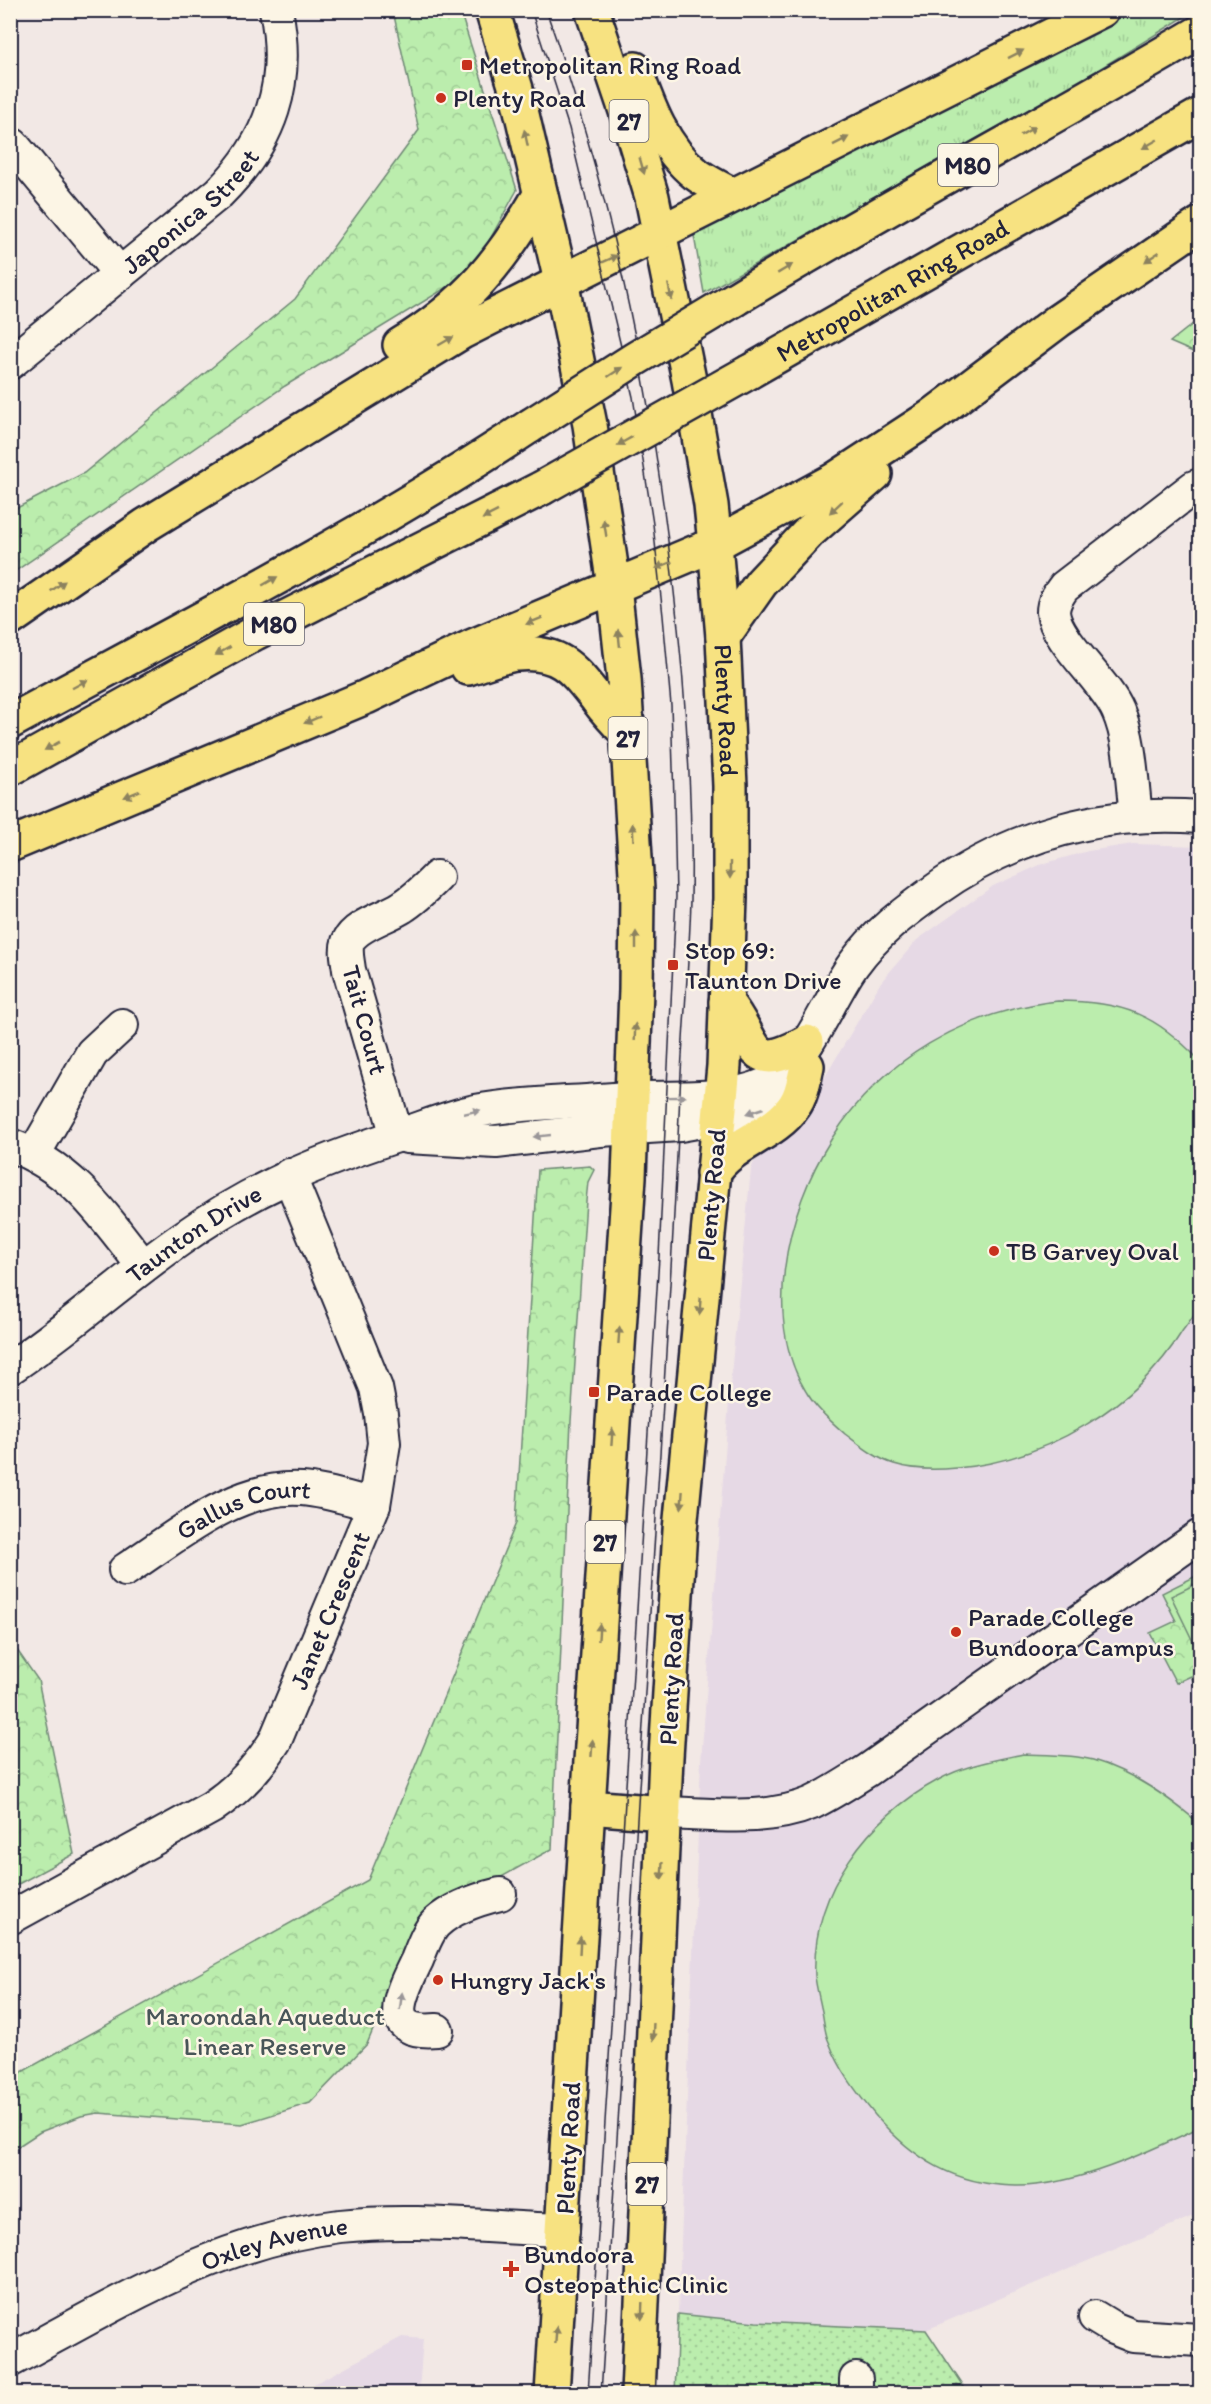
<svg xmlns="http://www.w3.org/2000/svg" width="1211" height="2404" font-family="Itim,sans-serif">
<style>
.built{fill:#e6d9e5}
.grass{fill:url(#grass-tufts);stroke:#6e8874;stroke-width:1.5}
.forest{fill:url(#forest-crowns);stroke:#6e8874;stroke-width:1.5}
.garden{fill:url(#garden-dots);stroke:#6e8874;stroke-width:1.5}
.pitch{fill:#bbedad;stroke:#6e8874;stroke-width:1.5}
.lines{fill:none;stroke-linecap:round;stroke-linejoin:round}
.minor-casing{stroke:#22223b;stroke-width:36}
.highway-casing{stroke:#22223b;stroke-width:38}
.minor{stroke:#fcf5e5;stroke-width:32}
.highway{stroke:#f7e281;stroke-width:33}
.tram{stroke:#22223b;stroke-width:1.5}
.highway-bridge-casing{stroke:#22223b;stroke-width:38;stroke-linecap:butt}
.highway-bridge{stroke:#f7e281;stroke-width:33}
.oneway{fill:#8c825e}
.oneway2{fill:#9a9698}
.poi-dot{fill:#c8321e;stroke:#fcf5e5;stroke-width:2}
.labels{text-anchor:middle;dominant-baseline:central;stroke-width:5;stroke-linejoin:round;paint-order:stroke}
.shield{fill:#fcf5e5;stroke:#63616e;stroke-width:1.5}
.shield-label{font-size:24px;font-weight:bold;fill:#22223b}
.poi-label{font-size:26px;fill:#22223b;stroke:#fcf5e5;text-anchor:start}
.street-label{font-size:26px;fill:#22223b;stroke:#fcf5e5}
.park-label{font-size:26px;fill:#485558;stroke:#fcf5e5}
</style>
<defs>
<pattern id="grass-tufts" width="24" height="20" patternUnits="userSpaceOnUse" patternTransform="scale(1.5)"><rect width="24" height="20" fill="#bbedad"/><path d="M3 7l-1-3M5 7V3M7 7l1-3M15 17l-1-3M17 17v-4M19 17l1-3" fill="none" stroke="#a0cb96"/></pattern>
<pattern id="forest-crowns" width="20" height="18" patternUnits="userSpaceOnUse" patternTransform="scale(1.5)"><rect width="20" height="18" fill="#bbedad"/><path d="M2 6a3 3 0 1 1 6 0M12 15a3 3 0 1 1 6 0" fill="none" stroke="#a0cb96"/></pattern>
<pattern id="garden-dots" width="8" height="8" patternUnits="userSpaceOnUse" patternTransform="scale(1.5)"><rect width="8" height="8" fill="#bbedad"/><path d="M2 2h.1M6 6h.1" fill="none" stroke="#a0cb96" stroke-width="1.8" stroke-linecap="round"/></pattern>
</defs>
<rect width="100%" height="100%" fill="#f2e8e5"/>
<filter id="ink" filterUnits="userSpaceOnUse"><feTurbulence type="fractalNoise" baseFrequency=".0167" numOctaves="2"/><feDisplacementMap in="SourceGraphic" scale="12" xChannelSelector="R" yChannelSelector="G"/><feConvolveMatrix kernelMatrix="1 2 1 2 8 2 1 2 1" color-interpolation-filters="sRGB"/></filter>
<g filter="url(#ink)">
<!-- built -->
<path class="built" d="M1133,844L1200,846V2213L926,2330L756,2322L678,2314L701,1761L732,1364L751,1169L757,1155L803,1114L881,982L917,940L993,886L1042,864L1088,851Z
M402,2337L423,2339L419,2392L422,2393H297Z"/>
<!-- grass -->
<path class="grass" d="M1128,11H1194L1096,71L704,293L693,230Z"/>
<!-- forest -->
<path class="forest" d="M393,11H460L517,190L472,272L285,386L11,574V511L84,473L295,299L419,130Z
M1198,320L1200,321V355L1170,342Z
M590,1166L594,1170L588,1182L586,1201L571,1421L552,1849L418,1923L367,2044L310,2103L242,2124L98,2113L81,2116L40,2132L11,2151V2078L368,1880L516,1523L538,1170Z
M1200,1574V1697L1191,1676L1176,1683L1150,1633L1176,1621L1162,1593Z
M10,1640L38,1680L74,1854L11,1888Z"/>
<!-- garden -->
<path class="garden" d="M678,2314L756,2322L926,2330L968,2393L675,2394Z"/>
<!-- pitch -->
<path class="pitch" d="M1058,1001C1122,1001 1156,1014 1200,1061C1201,1120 1200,1180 1200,1239C1200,1255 1204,1290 1200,1303C1197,1312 1189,1322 1183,1330C1136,1407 1046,1460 957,1468C936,1470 913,1470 894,1464C875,1458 860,1445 845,1434C834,1424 822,1414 813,1402C758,1327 786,1210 832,1138C882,1059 966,1011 1058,1001Z
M1200,1582V1656L1171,1596Z
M1023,1754C1045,1755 1071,1754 1093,1760C1131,1771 1171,1799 1200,1824V2127C1148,2152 1074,2187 1016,2186C955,2185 913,2159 875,2115C857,2093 839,2069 829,2042C824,2032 824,2018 821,2007C819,1997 816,1986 815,1976C811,1891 869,1817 940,1779C965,1765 995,1760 1023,1754Z"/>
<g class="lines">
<!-- minor casing -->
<g class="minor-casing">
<g id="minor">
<path d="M13,145L120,274"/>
<path id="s1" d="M10,363L219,193C271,141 291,84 276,10"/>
<path d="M1136,816C1132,784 1131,740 1118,711C1106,682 1055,640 1053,612C1053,602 1058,595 1064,587L1194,487L1200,485"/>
<path d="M397,1136L349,970C348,961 345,951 348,942C355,925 387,917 402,907C415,899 426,888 437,877"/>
<path d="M407,1137L496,1142L600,1130L680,1125L754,1112L769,1106L784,1093"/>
<path d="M10,1145C73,1168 104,1216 143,1266"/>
<path d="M34,1154L92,1053L122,1025"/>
<path id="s2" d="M10,1368C70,1328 122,1280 181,1239C250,1190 312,1164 391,1138C420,1129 447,1117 476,1111C506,1105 536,1104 566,1102C591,1101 616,1098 641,1098C678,1097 730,1100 764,1085C806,1067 827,1001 853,965C877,932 902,914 934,891C1013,834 1104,810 1200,817"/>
<path id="s3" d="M125,1570C177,1536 238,1484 302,1489C327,1491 350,1499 374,1505"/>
<path d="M664,1813C712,1814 767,1822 812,1803C831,1794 849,1782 868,1770L1200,1536"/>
<path id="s4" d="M10,1918L212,1807C239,1789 258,1768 275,1741L374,1505L384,1443L381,1414L376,1388L289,1175"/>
<path d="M437,2030C378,2035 402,1991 417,1960C422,1948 427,1932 436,1923C452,1908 479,1899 500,1894"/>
<path d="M1095,2317L1113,2328L1133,2336L1200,2340"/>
<path id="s5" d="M10,2361C118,2303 216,2241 340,2226C415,2218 489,2228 563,2230"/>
<path d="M856,2379V2394"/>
</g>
</g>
<!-- highway casing -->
<g class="highway-casing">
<g id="highway">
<path d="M492,10L516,89L561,281L590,425L614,586L624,679L637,890L636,990L629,1177L588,1807L552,2394"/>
<path id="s6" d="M592,10L626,111L652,197L689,380L711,505L715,544L723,637L730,786V898L724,1066L680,1530L666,1757L638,2394"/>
<path d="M635,69C648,106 663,148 696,174C707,182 721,189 733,195"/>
<path d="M735,299C888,206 1046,123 1200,32"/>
<path d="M400,345C467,304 501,262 540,195"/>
<path id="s7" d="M749,372L1200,115"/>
<path d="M10,619L146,525L462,332L1102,10"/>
<path d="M723,637L761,583L809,532L875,474"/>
<path d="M468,668C484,663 501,656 517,654C560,650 573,669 597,699C606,711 617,723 628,734"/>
<path d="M10,722C185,627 364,536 530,426"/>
<path d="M10,769L255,633L542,488"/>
<path d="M10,845L366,697L473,646L715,544L834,480L932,416L1058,321L1200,224"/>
<path d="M726,1002C759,1042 746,1076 807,1042"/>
<path d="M713,1173C732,1142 774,1136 794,1106C802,1095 804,1079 807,1066"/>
<path d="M588,1807L664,1813"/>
</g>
</g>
<!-- minor -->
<use href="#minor" class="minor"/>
<!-- highway -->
<use href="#highway" class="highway"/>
<!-- tram -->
<path class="tram" d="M531,10L569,128L633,397L653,524L663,616L671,705L674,799L676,897L659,1257L588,2394
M546,10C611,193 650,382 672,574C685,682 693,791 691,900C689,964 683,1028 680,1092C675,1213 667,1333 660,1454C640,1767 621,2080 601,2394"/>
<!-- highway-bridge casing -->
<g class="highway-bridge-casing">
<path id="highway-bridge" d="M530,426L635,359L735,299
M542,488L749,372"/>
</g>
<!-- highway-bridge -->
<use href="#highway-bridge" class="highway-bridge"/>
</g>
<!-- one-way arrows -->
<defs><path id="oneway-solid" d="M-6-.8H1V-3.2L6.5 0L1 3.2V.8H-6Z" transform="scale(1.5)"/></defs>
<g class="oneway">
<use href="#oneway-solid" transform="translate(1016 54) rotate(-27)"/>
<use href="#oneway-solid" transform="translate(1028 131) rotate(-29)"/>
<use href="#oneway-solid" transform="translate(526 138) rotate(-102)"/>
<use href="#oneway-solid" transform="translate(841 141) rotate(-27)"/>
<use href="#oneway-solid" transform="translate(1150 144) rotate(150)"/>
<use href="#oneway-solid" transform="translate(642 166) rotate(74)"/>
<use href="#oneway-solid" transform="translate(1152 257) rotate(146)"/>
<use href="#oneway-solid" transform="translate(610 259) rotate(-24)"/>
<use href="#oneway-solid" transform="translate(785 269) rotate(-31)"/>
<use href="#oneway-solid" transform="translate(670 292) rotate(78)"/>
<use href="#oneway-solid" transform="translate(446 341) rotate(-30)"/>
<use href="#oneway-solid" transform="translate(615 372) rotate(-33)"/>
<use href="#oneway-solid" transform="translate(625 441) rotate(151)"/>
<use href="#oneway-solid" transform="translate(836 507) rotate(137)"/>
<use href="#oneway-solid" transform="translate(490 515) rotate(153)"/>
<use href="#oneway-solid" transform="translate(605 528) rotate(-99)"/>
<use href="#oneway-solid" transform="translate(664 565) rotate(158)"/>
<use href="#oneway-solid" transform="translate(270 581) rotate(-30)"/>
<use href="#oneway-solid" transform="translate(58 586) rotate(-35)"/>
<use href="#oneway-solid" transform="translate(534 621) rotate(158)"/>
<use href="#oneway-solid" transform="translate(619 638) rotate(-96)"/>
<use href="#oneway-solid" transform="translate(223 651) rotate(151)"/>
<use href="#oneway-solid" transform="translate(80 684) rotate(-28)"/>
<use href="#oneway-solid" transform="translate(312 720) rotate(157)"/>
<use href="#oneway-solid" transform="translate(52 746) rotate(151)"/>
<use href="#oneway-solid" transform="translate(132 794) rotate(157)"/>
<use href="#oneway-solid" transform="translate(633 832) rotate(-93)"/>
<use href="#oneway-solid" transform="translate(730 870) rotate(90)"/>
<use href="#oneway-solid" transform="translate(636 940) rotate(-90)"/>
<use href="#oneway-solid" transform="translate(635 1032) rotate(-88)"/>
<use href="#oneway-solid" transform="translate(700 1306) rotate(95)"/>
<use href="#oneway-solid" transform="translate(619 1335) rotate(-86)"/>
<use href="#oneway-solid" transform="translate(612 1437) rotate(-86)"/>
<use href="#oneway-solid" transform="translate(682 1500) rotate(94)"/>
<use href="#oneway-solid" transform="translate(599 1632) rotate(-86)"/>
<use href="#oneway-solid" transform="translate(592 1748) rotate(-86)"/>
<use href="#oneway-solid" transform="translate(662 1871) rotate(93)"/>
<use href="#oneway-solid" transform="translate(580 1945) rotate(-87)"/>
<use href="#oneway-solid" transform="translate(653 2032) rotate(93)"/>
<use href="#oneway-solid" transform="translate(642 2311) rotate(92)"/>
<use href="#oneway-solid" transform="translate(556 2335) rotate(-86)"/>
</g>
<g class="oneway2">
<use href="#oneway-solid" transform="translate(677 1097) rotate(-1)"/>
<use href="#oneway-solid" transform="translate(755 1111) rotate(161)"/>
<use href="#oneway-solid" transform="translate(472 1112) rotate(-13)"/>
<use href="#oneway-solid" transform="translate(542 1136) rotate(174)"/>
<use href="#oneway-solid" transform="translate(401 2001) rotate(-82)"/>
</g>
</g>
<!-- markers -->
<g class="poi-dot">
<rect x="461" y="59" width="12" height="12" rx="3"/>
<circle cx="441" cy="98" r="6"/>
<rect x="667" y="959" width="12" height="12" rx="3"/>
<circle cx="994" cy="1251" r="6"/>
<rect x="588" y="1386" width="12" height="12" rx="3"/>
<circle cx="956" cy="1632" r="6"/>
<circle cx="438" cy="1980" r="6"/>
<path d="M508 2260h6v6h6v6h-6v6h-6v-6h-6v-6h6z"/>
</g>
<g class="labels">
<!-- shield labels -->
<g class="shield">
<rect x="609.5" y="100" width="39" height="42" rx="4.5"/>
<rect x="938" y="144" width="60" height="42" rx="4.5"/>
<rect x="244" y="603" width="60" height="42" rx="4.5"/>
<rect x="608.5" y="717" width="39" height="42" rx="4.5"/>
<rect x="585.5" y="1521" width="39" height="42" rx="4.5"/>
<rect x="627.5" y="2163" width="39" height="42" rx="4.5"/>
</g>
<g class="shield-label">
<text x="629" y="121">27</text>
<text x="968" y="165">M80</text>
<text x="274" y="624">M80</text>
<text x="628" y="738">27</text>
<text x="605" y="1542">27</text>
<text x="647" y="2184">27</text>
</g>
<!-- poi labels -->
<g class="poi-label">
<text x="479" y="65">Metropolitan Ring Road</text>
<text x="453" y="98">Plenty Road</text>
<text x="685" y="950">Stop 69:<tspan x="685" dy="30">Taunton Drive</tspan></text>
<text x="1006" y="1251">TB Garvey Oval</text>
<text x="606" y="1392">Parade College</text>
<text x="968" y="1617">Parade College<tspan x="968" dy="30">Bundoora Campus</tspan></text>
<text x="450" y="1980">Hungry Jack's</text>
<text x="524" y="2254">Bundoora<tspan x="524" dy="30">Osteopathic Clinic</tspan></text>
</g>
<!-- street labels -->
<g class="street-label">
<text stroke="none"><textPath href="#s1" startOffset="236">Japonica Street</textPath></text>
<text stroke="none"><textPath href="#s7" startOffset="165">Metropolitan Ring Road</textPath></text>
<text stroke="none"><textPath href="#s6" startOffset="716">Plenty Road</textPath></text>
<text transform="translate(365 1020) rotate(75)">Tait Court</text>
<text transform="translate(711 1195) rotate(-85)">Plenty Road</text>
<text stroke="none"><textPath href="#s2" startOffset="228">Taunton Drive</textPath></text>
<text stroke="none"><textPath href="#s3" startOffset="136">Gallus Court</textPath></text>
<text stroke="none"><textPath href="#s4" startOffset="464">Janet Crescent</textPath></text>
<text transform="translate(671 1679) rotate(-87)">Plenty Road</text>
<text transform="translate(568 2148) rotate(-87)">Plenty Road</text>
<text stroke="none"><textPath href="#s5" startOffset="291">Oxley Avenue</textPath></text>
</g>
<!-- park labels -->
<g class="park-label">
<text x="265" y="2016">Maroondah Aqueduct<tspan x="265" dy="30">Linear Reserve</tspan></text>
</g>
</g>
<!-- margin -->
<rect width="1211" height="2404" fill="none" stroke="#fcf5e5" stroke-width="36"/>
<rect x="18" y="18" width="1175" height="2368" fill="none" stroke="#22223b" stroke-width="2" filter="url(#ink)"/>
</svg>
